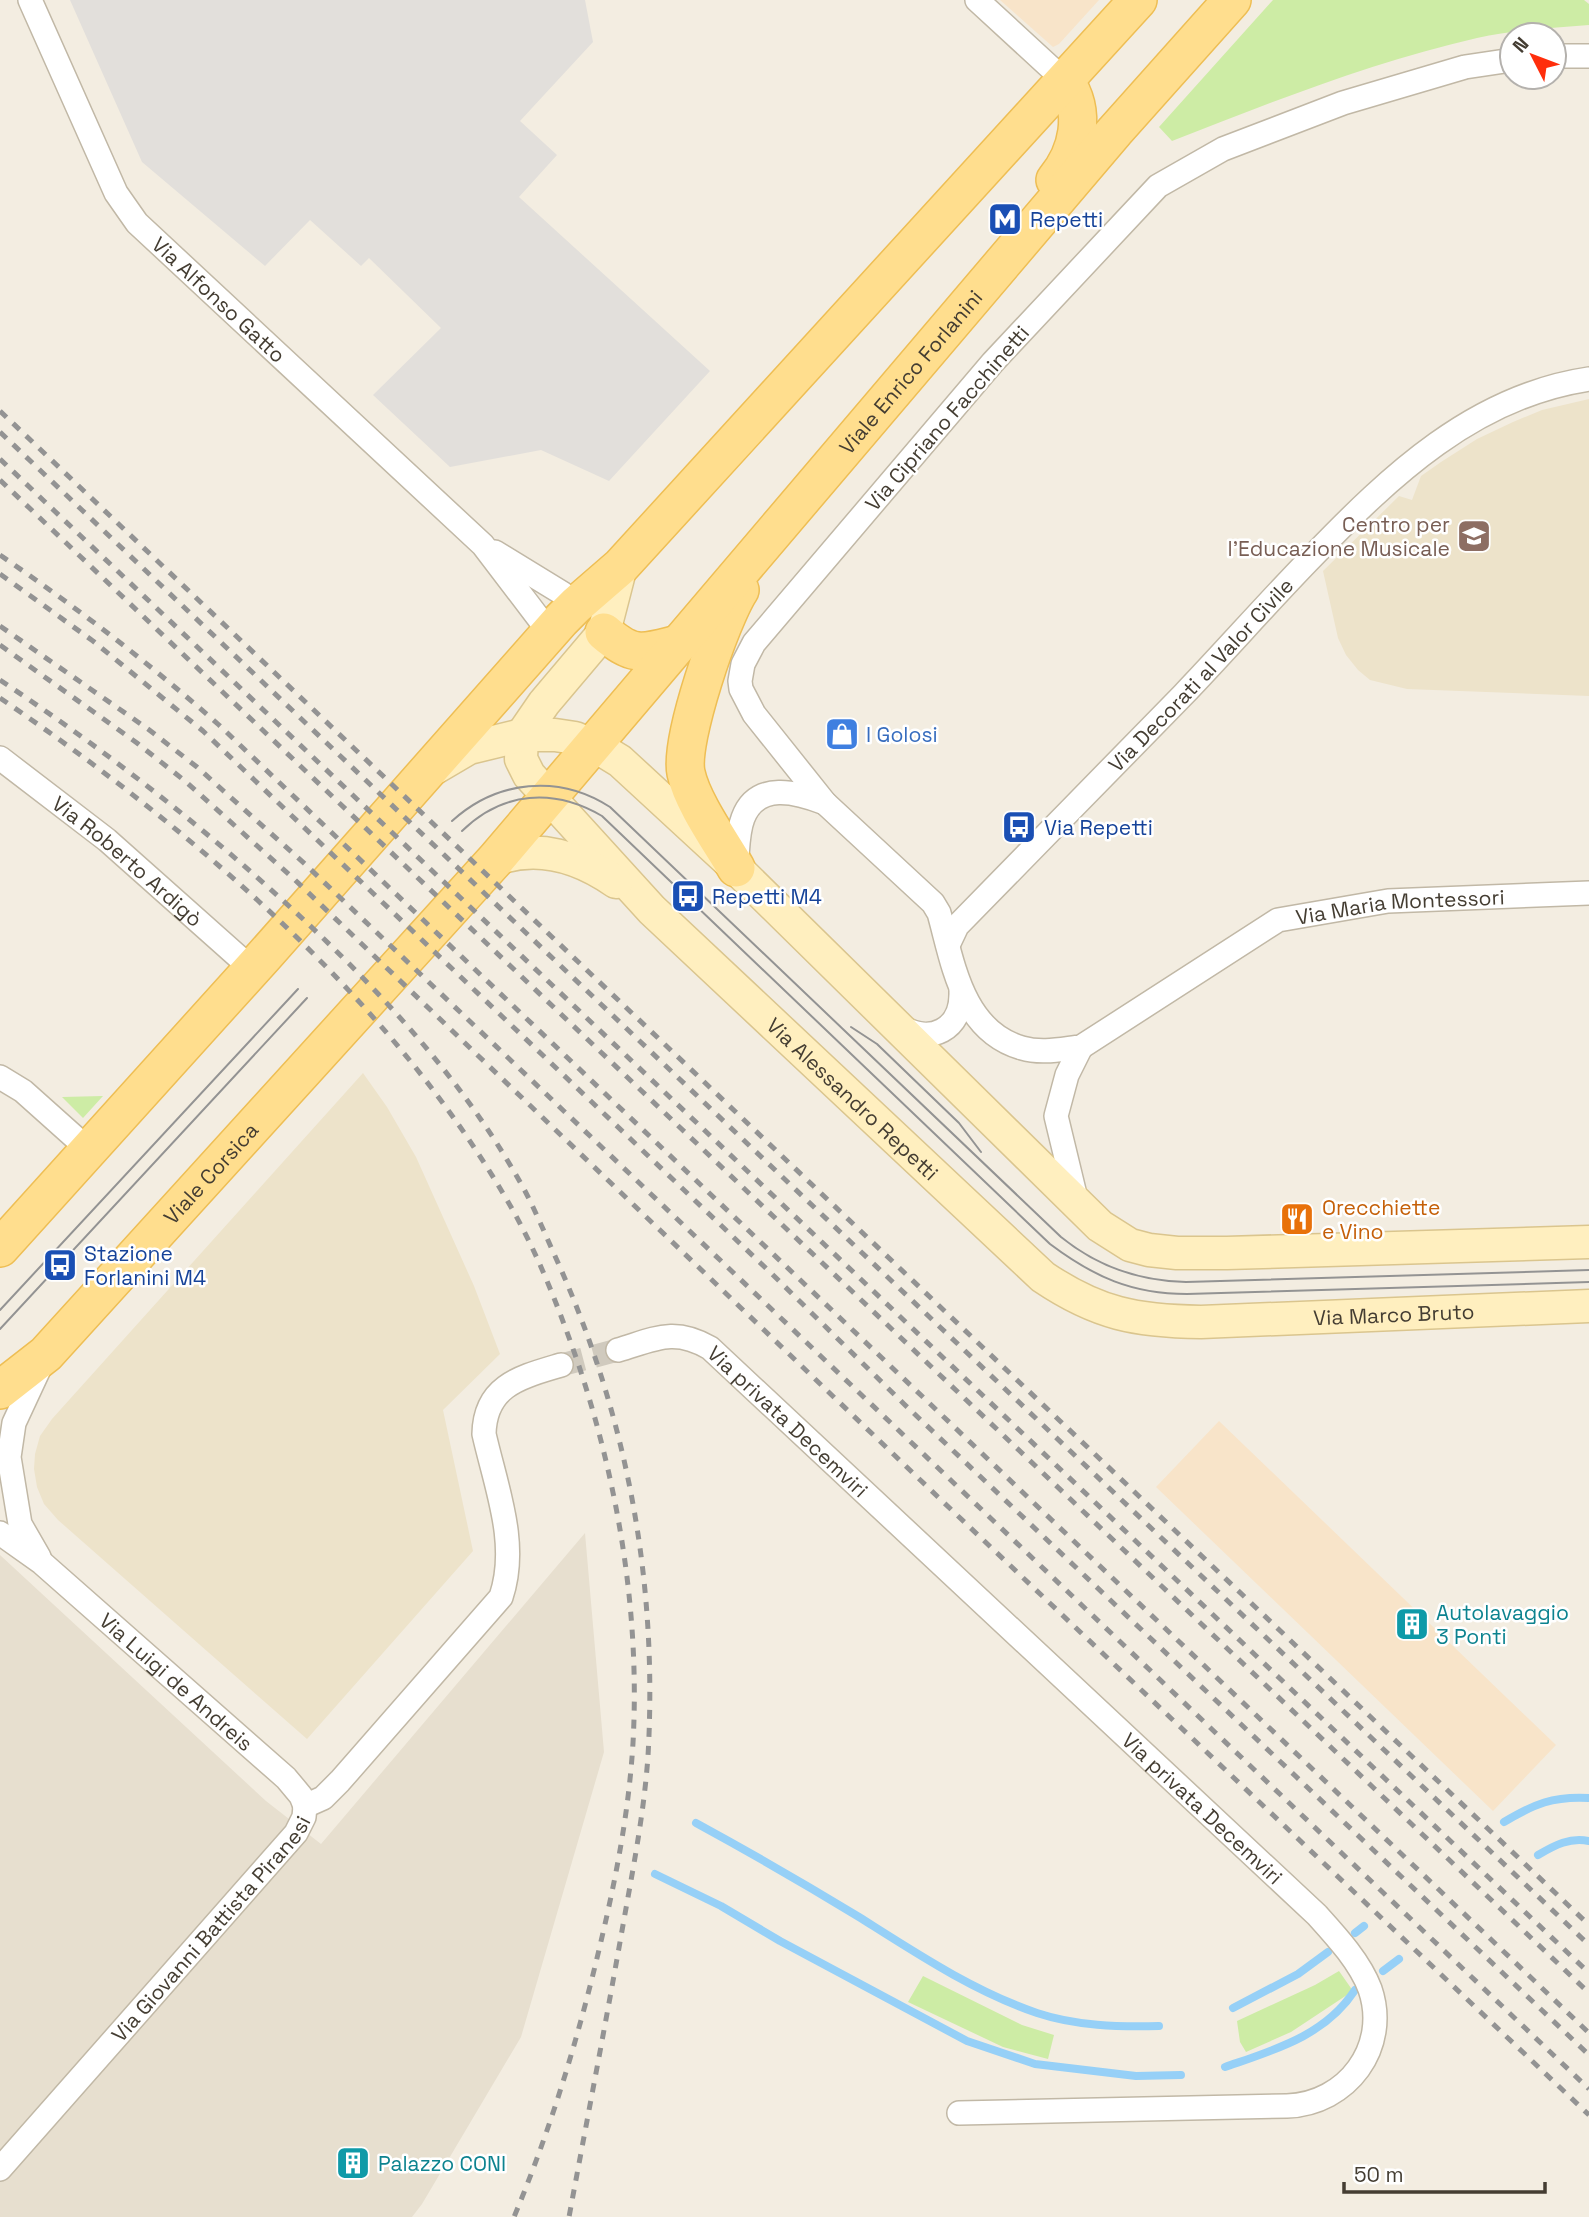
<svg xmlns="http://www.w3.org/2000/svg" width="1589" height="2217" font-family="'Space Grotesk',sans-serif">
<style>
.residential{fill:#e7dfcf}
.commercial{fill:#f8e4c9}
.education{fill:#ede3ca}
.green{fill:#cdeca5}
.parking{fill:#e2dfdb}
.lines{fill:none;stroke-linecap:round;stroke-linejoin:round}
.stream{stroke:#96d0f7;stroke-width:8}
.minor-tunnel{stroke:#d0cabe;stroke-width:23;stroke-dasharray:23 11;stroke-linecap:butt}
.minor-casing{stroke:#c1b8a6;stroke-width:26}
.secondary-casing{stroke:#dac58e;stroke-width:35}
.primary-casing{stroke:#eebe54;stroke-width:40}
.minor{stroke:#fff;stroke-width:23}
.secondary{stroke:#ffefbf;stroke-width:32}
.primary{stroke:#ffde8e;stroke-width:37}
.tram{stroke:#939393;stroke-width:2}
.rail{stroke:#939393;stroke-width:5;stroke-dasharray:9 9;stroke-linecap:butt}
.labels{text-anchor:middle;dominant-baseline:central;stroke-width:5;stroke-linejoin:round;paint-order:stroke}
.transit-label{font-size:21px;fill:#164399;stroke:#fff;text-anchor:start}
.street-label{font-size:21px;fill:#443d32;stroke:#fff}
.education-label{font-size:21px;fill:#785e54;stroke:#fff;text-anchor:end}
.shop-label{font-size:21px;fill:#366cbe;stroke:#fff;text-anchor:start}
.food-label{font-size:21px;fill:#c56008;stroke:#fff;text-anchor:start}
.culture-label{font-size:21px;fill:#0d838f;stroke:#fff;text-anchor:start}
</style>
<rect width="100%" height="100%" fill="#f3ede1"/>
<!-- residential -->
<path class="residential" d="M585,1533L604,1752L521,2037L422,2204L412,2217H0V1555L266,1801L321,1844Z"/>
<!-- commercial -->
<path class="commercial" d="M1000,0H1099L1059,44L1053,47Z
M1219,1421L1556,1745L1493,1811L1156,1487Z"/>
<!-- education -->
<path class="education" d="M1589,399V696L1407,689L1370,680L1358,670L1346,655L1338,638L1323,571L1399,496L1412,500L1421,476L1441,462L1477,439L1513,422L1542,410Z
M363,1073L387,1107L416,1157L474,1286L500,1354L443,1410L473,1551L307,1739L58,1520L44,1504L37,1487L34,1469L35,1454L40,1436L52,1419Z"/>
<!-- green -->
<path class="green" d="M1273,0H1584L1589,4V25C1552,28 1513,30 1477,38C1372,62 1272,102 1172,141L1159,127Z
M103,1096L83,1118L62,1097Z
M1339,1971L1353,1991L1291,2032L1246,2052L1240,2042L1237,2021L1315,1985Z
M923,1976L1022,2025L1054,2035L1048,2059L1003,2047L908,2002Z"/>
<!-- parking -->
<path class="parking" d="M70,0H585L593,42L520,121L557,155L519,197L710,371L609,481L541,450L450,467L373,395L441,328L369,258L361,266L310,220L265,266L142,162Z"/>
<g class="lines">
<!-- stream -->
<path class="stream" d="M1504,1822C1534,1804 1553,1796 1589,1798
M696,1823C751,1853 805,1884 859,1917C916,1953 973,1991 1037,2013C1076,2026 1118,2027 1159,2026
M1538,1855C1555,1845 1570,1837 1589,1841
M655,1874L721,1906L780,1941L967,2041L1035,2064L1136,2076L1181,2075
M1355,1933L1364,1926
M1383,1971L1399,1959
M1233,2008L1298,1974L1328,1952
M1225,2067C1274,2050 1325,2036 1355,1990"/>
<!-- minor-tunnel -->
<path class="minor-tunnel" d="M561,1365L618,1350"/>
<!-- minor casing -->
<g class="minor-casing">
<g id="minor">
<path id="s1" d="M30,0L116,193L137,223L483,545L550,633"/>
<path d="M977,0L1065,81"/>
<path d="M1554,56H1589"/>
<path id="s2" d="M1512,60L1465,67L1343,103L1223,149L1158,186L993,362L754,643L743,664L740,681L741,689L754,714L825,803L933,903L939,913C953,963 962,1031 1022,1048C1042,1054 1062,1049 1081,1047L1278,920L1388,901L1589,893"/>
<path d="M495,552L562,593L576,605"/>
<path id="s3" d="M0,758L107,840L252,969"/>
<path d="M736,868C738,852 737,833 743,818C757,781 797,792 825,803"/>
<path id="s4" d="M948,945L957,926C1032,849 1108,772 1183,695C1227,649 1269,601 1313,556C1390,476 1474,396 1589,379"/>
<path d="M900,1026C930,1045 962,1030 961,992"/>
<path d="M0,1077L23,1091L89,1150"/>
<path d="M1077,1203L1056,1116L1067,1075L1081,1047"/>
<path id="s5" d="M618,1350C655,1339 674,1327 710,1348L1317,1915C1336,1936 1360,1962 1370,1989C1390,2047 1347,2104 1287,2106L959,2113"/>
<path id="s6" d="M0,1533L42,1563L286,1778L301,1796L305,1806"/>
<path d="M39,1557L20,1524L9,1457L14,1423L41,1365"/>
<path d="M305,1806L323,1798L340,1781L501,1597C519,1544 496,1487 484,1434C485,1385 521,1377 561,1365"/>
<path id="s7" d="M0,2169L296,1833L304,1817L305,1806"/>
</g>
</g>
<!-- secondary casing -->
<g class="secondary-casing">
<g id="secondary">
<path id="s8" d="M621,566L604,632L544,703L522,735L521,759L529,775L652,910L1043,1277C1098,1314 1136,1321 1201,1322L1589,1306"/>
<path d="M435,768L469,748L522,735H555L575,738L597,747L620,761L736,868L1100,1226L1130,1245L1149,1250L1177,1253H1227L1589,1242"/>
<path d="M496,859C538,844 580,857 616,882"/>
</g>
</g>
<!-- primary casing -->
<g class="primary-casing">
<g id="primary">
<path d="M1055,180C1078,152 1087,112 1065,81"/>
<path d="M604,632C634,658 642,653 678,644"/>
<path d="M736,868C721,842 692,802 686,773C679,741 721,619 740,590"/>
<path d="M0,1248L264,956L561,620L576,605L621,566L1138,0"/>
<path id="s9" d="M0,1390L46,1354L496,859L1115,131L1232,0"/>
</g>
</g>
<!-- minor -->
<use href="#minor" class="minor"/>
<!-- secondary -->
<use href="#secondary" class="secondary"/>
<!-- primary -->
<use href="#primary" class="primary"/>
<!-- tram -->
<path class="tram" d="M452,821C497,780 559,774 610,807L1061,1237C1098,1267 1139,1281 1186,1282L1589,1270
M462,831C503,791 554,788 602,816L1050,1244C1094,1277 1132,1294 1187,1294L1589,1282
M851,1027L877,1044L959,1123L981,1152
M0,1310L298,989
M0,1329L307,998"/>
<!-- rail -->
<path class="rail" d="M0,411L1589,1925
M0,432L1589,1945
M0,459L1589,1973
M0,480L1589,1993
M0,555C76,607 149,663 219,725L1589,2033
M0,574L93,641L203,731L772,1274L904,1404L1589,2055
M0,626L148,729L197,767L306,865L1589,2089
M0,645L137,743L185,781L293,878L938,1497L1589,2115
M0,680C108,752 209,831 304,920C388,999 469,1088 525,1191C536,1212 545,1234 555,1256C627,1415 658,1581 648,1756C644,1813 633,1869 623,1925C606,2022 587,2120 569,2217
M0,698C189,827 387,996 504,1195C536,1248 559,1308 579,1366C619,1487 640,1616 633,1743C629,1809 617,1873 602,1937C580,2032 552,2126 514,2217"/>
</g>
<!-- icons -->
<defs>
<g id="metro-square" transform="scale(1.75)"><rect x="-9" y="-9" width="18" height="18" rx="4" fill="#1a4fb4" stroke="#fff"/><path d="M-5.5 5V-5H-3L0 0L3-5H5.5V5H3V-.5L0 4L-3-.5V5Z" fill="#fff"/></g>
<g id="school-square" transform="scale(1.75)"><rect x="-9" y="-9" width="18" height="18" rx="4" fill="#8d6e63" stroke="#fff"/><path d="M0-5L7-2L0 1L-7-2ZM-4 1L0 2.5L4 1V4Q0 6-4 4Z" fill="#fff"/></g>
<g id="shop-square" transform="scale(1.75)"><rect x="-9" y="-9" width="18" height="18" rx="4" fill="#3f7fe0" stroke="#fff"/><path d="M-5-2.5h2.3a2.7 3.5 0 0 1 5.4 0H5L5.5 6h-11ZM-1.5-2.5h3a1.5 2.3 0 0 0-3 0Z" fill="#fff"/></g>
<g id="bus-square" transform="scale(1.75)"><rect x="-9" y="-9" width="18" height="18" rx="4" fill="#1a4fb4" stroke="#fff"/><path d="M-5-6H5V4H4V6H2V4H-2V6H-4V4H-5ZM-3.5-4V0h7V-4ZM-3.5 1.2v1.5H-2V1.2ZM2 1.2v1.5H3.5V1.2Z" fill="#fff"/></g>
<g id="restaurant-square" transform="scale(1.75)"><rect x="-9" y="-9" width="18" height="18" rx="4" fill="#e8710a" stroke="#fff"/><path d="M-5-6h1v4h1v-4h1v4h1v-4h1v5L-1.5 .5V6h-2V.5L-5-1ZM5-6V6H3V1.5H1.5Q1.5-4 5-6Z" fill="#fff"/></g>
<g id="building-square" transform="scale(1.75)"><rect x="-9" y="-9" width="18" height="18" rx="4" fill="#0f9aa8" stroke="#fff"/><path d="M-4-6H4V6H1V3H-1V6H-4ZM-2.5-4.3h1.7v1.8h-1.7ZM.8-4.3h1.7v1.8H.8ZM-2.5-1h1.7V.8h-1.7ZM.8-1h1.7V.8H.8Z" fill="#fff"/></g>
</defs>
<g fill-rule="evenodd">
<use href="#metro-square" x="1005" y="219"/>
<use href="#school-square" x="1474" y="536"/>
<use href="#shop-square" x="842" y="734"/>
<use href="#bus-square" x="1019" y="827"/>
<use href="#bus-square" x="688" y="896"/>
<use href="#restaurant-square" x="1297" y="1219"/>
<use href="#bus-square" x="60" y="1265"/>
<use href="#building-square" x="1412" y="1624"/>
<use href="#building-square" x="353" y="2163"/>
</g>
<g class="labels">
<!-- transit labels -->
<g class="transit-label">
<text x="1030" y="219">Repetti</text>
<text x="1044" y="827">Via Repetti</text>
<text x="712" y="896">Repetti M4</text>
<text x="84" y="1253">Stazione<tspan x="84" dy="24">Forlanini M4</tspan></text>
</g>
<!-- street labels -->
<g class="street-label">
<text stroke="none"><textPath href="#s1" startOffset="360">Via Alfonso Gatto</textPath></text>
<text stroke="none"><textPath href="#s9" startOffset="1367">Viale Enrico Forlanini</textPath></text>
<text transform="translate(947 418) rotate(-49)">Via Cipriano Facchinetti</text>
<text stroke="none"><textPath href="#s4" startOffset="371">Via Decorati al Valor Civile</textPath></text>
<text stroke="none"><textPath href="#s3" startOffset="164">Via Roberto Ardigò</textPath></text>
<text stroke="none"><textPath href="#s2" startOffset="1922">Via Maria Montessori</textPath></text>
<text stroke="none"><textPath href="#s8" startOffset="700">Via Alessandro Repetti</textPath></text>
<text stroke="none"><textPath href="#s9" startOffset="303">Viale Corsica</textPath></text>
<text stroke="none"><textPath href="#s8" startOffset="1321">Via Marco Bruto</textPath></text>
<text stroke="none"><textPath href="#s5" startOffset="203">Via privata Decemviri</textPath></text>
<text stroke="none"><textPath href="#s6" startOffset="231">Via Luigi de Andreis</textPath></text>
<text stroke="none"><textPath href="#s5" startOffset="770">Via privata Decemviri</textPath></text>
<text stroke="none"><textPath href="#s7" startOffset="320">Via Giovanni Battista Piranesi</textPath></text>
</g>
<!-- education labels -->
<g class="education-label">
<text x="1450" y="524">Centro per<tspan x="1450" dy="24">l'Educazione Musicale</tspan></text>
</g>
<!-- shop labels -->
<g class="shop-label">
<text x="866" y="734">I Golosi</text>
</g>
<!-- food labels -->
<g class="food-label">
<text x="1322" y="1207">Orecchiette<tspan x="1322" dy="24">e Vino</tspan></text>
</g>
<!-- culture labels -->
<g class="culture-label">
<text x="1436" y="1612">Autolavaggio<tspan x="1436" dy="24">3 Ponti</tspan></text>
<text x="378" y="2163">Palazzo CONI</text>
</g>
</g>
<!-- north arrow -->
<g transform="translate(1533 56) rotate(312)"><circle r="33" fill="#ffffff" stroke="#b4b1ad" stroke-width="2"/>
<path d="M0-5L12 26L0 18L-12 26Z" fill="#ff2e0c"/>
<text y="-10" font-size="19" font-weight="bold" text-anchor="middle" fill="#443d32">N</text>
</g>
<!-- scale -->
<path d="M1344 2182v10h201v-10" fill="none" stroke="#443d32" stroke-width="3.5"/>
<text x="1354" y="2182" font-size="21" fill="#443d32" stroke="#ffffff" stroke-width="5" paint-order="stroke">50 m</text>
</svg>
